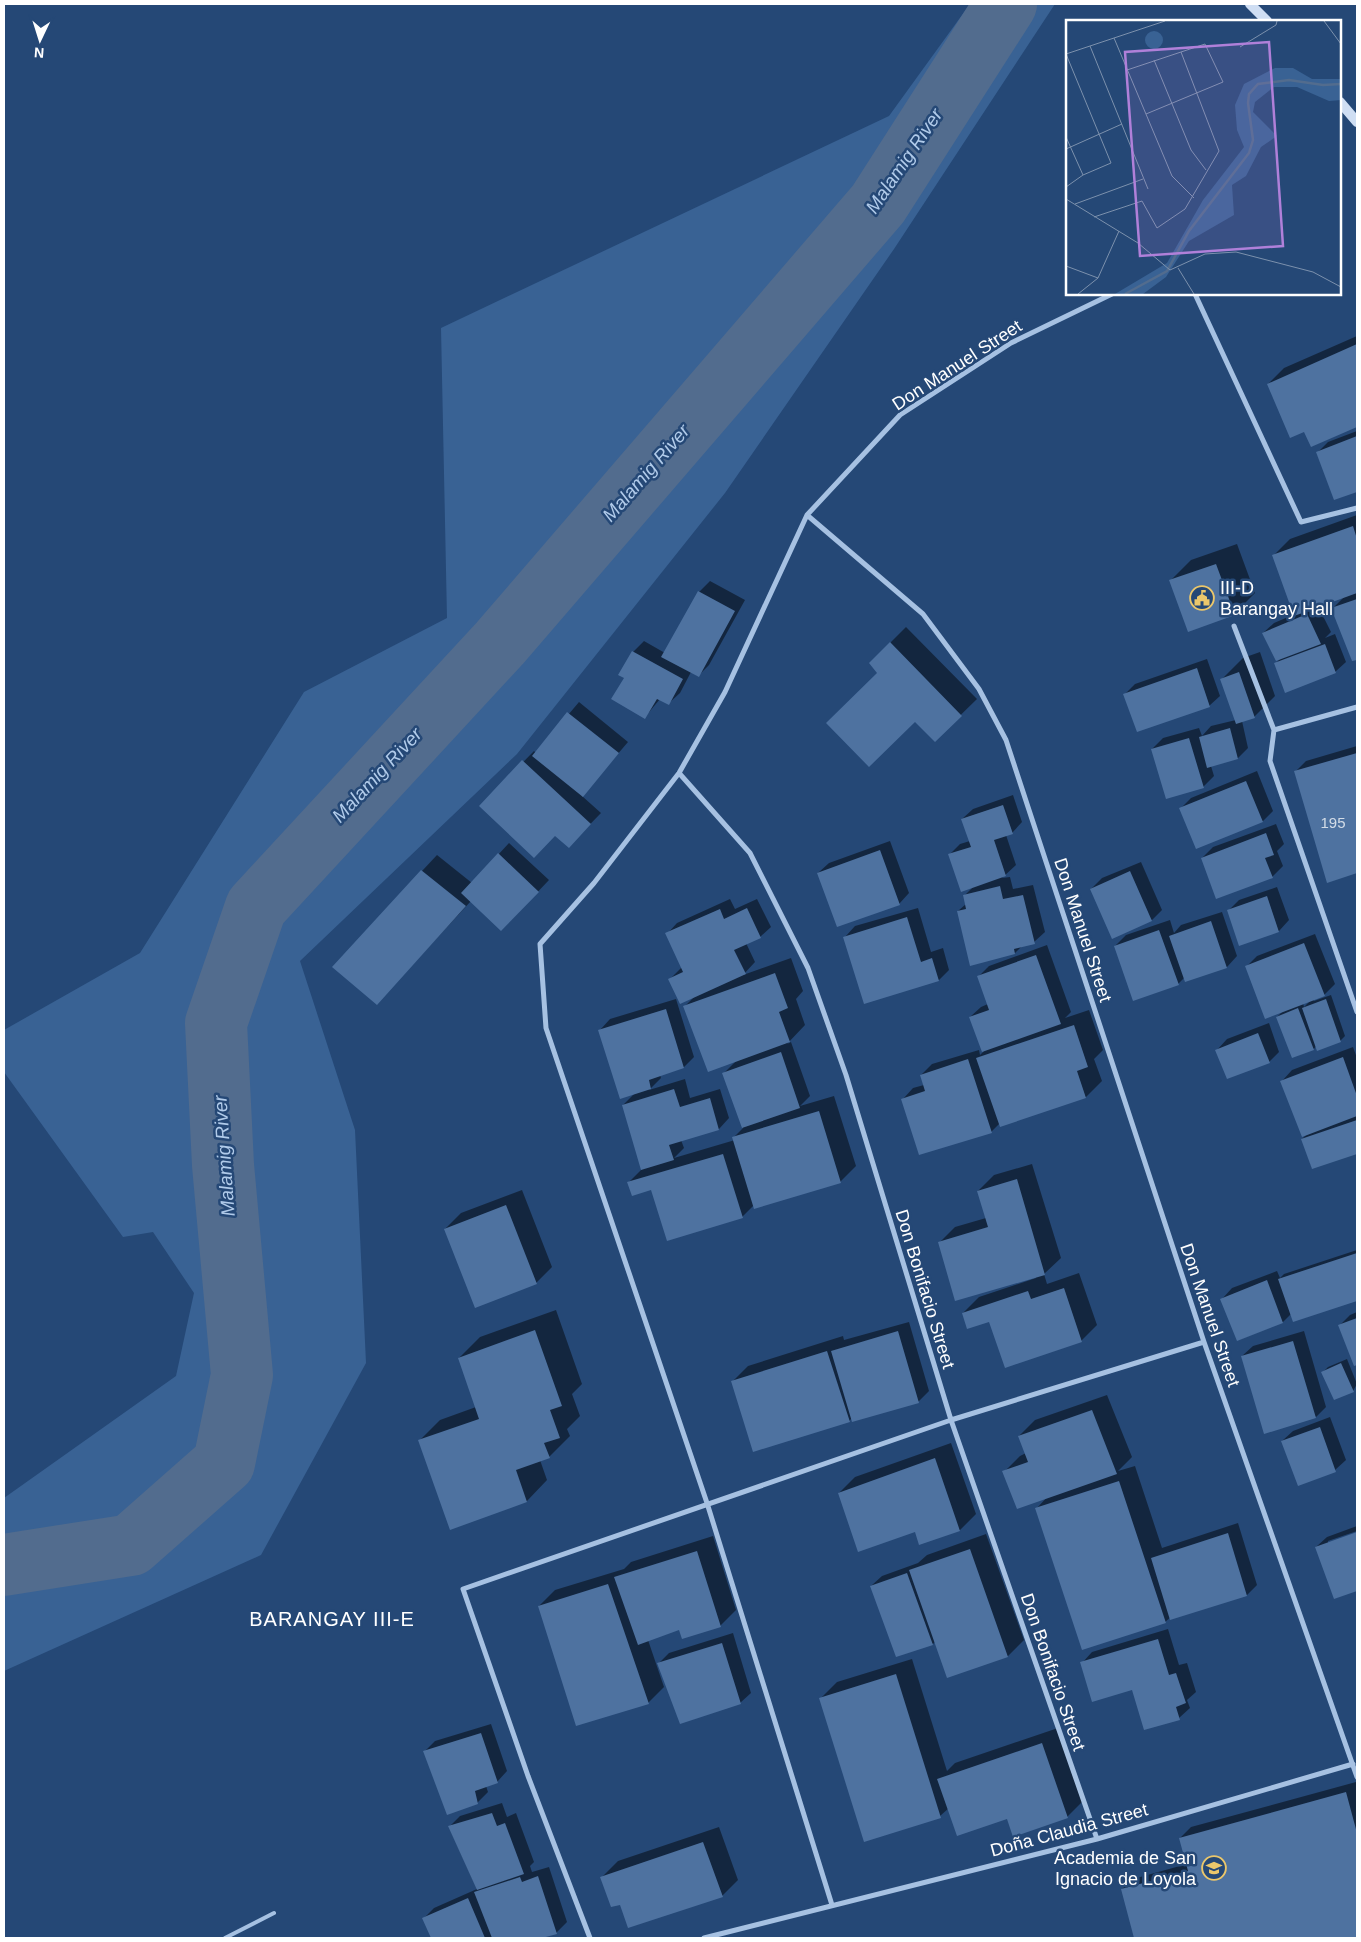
<svg xmlns="http://www.w3.org/2000/svg" width="1361" height="1942" font-family="Arial,sans-serif">
<style>
.green{fill:#396294}
.shadow{fill:#0007;fill-rule:evenodd}
.lines{fill:none;stroke-linecap:round;stroke-linejoin:round}
.river{stroke:#526c8e;stroke-width:62}
.building{fill:#4e72a0}
.lane{stroke:#a6c1e2;stroke-width:4}
.street{stroke:#a6c1e2;stroke-width:5}
.secondary{stroke:#cfdef3;stroke-width:10}
.labels{text-anchor:middle;dominant-baseline:central;stroke-width:5;stroke-linejoin:round;paint-order:stroke}
.number-label{font-size:15px;fill:#d3dce7}
.street-label{font-size:18px;fill:#fff;stroke:#254876}
.poi-label{font-size:18px;fill:#fff;stroke:#254876;text-anchor:start}
.water-label{font-size:19px;font-style:italic;fill:#b1cbea;stroke:#254876}
.quarter-label{font-size:20px;letter-spacing:1px;fill:#fff;stroke:#254876}
.inset-river{fill:none;stroke:#526c8e;stroke-width:2.5}
.inset-road{fill:none;stroke:#7c91ad;stroke-width:1}
.view{fill:#b080d9;fill-opacity:0.15;stroke:#b080d9;stroke-width:2.5}
.inset-edge{fill:none;stroke:#fff;stroke-width:2.5}
</style>
<rect width="100%" height="100%" fill="#254876"/>
<!-- green -->
<path class="green" d="M970,4H1055L894,249L725,493L517,754L300,961L355,1130L366,1363L261,1555L4,1671V1498L176,1376L194,1293L153,1232L123,1237L4,1072V1030L140,953L304,692L447,618L441,328L889,116Z"/>
<!-- shadow -->
<path class="shadow" d="M1357,336V426L1312,446L1305,430L1268,384L1284,368Z
M1357,431V490L1335,499L1317,453L1328,442Z
M1357,515V658L1352,660L1333,608L1345,596L1318,606L1331,632L1325,638L1335,634L1346,662L1335,672L1275,664L1282,657L1263,633L1274,623L1295,614L1274,555L1290,539Z
M1237,544L1255,593L1234,614L1170,581L1191,560Z
M710,581L745,600L709,665L698,676L691,672L680,693L669,703L660,699L645,717L626,678L620,674L633,652L644,641L665,653L699,592Z
M906,627L977,699L935,740L870,663Z
M1260,652L1275,696L1254,717L1242,721L1248,748L1238,758L1211,766L1214,776L1203,787L1152,749L1163,738L1199,728L1202,736L1211,726L1236,720L1222,679L1243,658Z
M1207,659L1220,696L1209,706L1125,694L1135,684Z
M579,702L628,742L582,796L601,813L569,846L556,834L480,806L534,751L536,753Z
M1357,746V872L1328,882L1295,772L1306,761Z
M1257,771L1273,811L1263,821L1180,809L1191,798Z
M1013,795L1022,822L1012,833L1006,835L1016,865L1002,878L1010,877L1013,889L1033,885L1045,932L1034,942L1023,945L1015,953L958,911L966,904L964,896L974,886L949,855L960,844L970,841L962,819L973,809Z
M1276,824L1284,844L1277,851L1283,866L1272,877L1202,858L1213,847Z
M890,841L909,893L899,904L818,873L829,863Z
M509,843L549,880L512,919L471,901L377,1003L422,871L437,855L472,883Z
M1141,862L1162,910L1152,920L1091,889L1102,878Z
M1277,887L1289,920L1279,931L1228,911L1239,900Z
M730,899L735,909L757,899L771,927L760,937L746,943L755,962L743,975L791,958L803,991L796,999L805,1025L787,1044L791,1042L810,1096L800,1106L834,1096L856,1166L840,1182L754,1205L742,1217L629,1182L642,1169L623,1105L635,1093L600,1030L610,1019L676,999L694,1057L684,1067L660,1075L661,1078L649,1090L685,1079L690,1098L720,1089L729,1118L719,1129L681,1140L684,1148L674,1158L735,1140L734,1137L743,1128L724,1073L736,1061L685,1006L695,996L670,979L682,967L667,934L677,923Z
M918,908L931,952L943,948L949,970L939,980L845,937L855,926Z
M1222,912L1237,956L1227,967L1185,977L1178,984L1115,946L1126,935L1170,920L1174,933L1181,925Z
M1315,934L1335,984L1324,995L1313,999L1314,1001L1331,995L1345,1036L1340,1041L1316,1046L1314,1049L1277,1017L1284,1010L1246,967L1257,956ZM1312,999L1304,1007L1303,1003Z
M1047,945L1071,1012L1065,1018L1089,1010L1103,1050L1094,1059L1102,1081L1086,1097L1001,1125L1000,1123L991,1132L903,1099L913,1088L924,1085L921,1075L932,1064L979,1050L980,1055L987,1048L970,1017L981,1007L988,1004L978,977L989,966Z
M1269,1023L1279,1052L1269,1062L1217,1050L1227,1039Z
M1353,1047L1357,1058V1153L1312,1168L1302,1139L1308,1133L1282,1081L1292,1070Z
M1032,1164L1061,1258L1044,1274L1047,1284L1079,1273L1097,1325L1081,1341L963,1313L979,1297L1036,1278V1276L939,1243L955,1227L986,1218L978,1191L994,1175Z
M522,1190L552,1267L536,1283L445,1229L461,1213Z
M1357,1250V1299L1293,1320L1291,1314L1283,1322L1238,1340L1222,1299L1232,1288L1277,1271L1280,1278L1284,1274Z
M556,1310L582,1384L572,1394L580,1416L567,1429L570,1436L549,1457L540,1460L547,1480L527,1501L451,1528L419,1441L440,1420L476,1407L459,1358L480,1337Z
M1357,1312V1363L1354,1364L1339,1326L1350,1315Z
M909,1322L929,1391L919,1401L853,1421L852,1418L849,1421L732,1382L748,1366L843,1336L844,1340Z
M1304,1331L1326,1407L1316,1417L1242,1356L1253,1346Z
M1347,1359L1357,1384L1353,1391L1323,1372L1328,1367Z
M1107,1395L1132,1457L1118,1471L1135,1466L1162,1548L1238,1523L1257,1585L1247,1595L1171,1619V1617L1165,1622L1037,1508L1048,1496L1004,1472L1020,1456L1026,1453L1019,1436L1035,1420Z
M1330,1417L1346,1460L1335,1470L1282,1441L1293,1431Z
M951,1443L976,1514L960,1530L920,1543L916,1530L839,1493L855,1477Z
M1357,1526V1531L1328,1541V1544L1357,1533V1590L1335,1598L1316,1547L1327,1537Z
M986,1534L1024,1640L1008,1656L948,1676L936,1641L933,1644L871,1586L882,1576L918,1563L927,1555Z
M713,1536L736,1610L720,1626L680,1628L648,1640L664,1687L648,1703L539,1606L555,1590L624,1569L631,1562Z
M1168,1629L1179,1665L1187,1663L1196,1692L1187,1700L1190,1708L1179,1718L1133,1688L1082,1663L1092,1652Z
M733,1633L751,1693L740,1703L659,1663L669,1653Z
M912,1659L947,1771L955,1763L1058,1728L1083,1801L1067,1817L1007,1818L949,1808L940,1816L821,1698L837,1682Z
M491,1724L507,1771L497,1782L486,1786L488,1792L477,1803L425,1751L435,1741Z
M1356,1782L1357,1938H1136L1122,1889L1133,1879L1187,1864L1180,1838L1191,1827Z
M502,1803L507,1817L516,1813L534,1862L530,1866L532,1872L549,1867L567,1922L556,1933L540,1938H433L424,1918L434,1908L477,1889L449,1827L460,1816Z
M719,1827L738,1880L722,1896L602,1877L618,1861Z"/>
<g class="lines">
<!-- river -->
<path class="river" d="M4,1565L131,1545L224,1463L242,1375L223,1165L216,1023L256,907L500,643L878,204L1006,4"/>
</g>
<!-- building -->
<path class="building" d="M1357,344V427L1311,447L1304,432L1290,438L1267,384Z
M1357,436V492L1334,500L1316,452Z
M1353,526L1357,539V593L1294,616L1272,555Z
M1216,564L1235,615L1188,632L1169,580Z
M698,591L735,611L699,677L661,657Z
M1357,599V660L1352,661L1331,608Z
M1307,614L1321,644L1276,661L1262,633Z
M890,642L962,716L935,742L915,722L869,767L826,723L877,673L869,663Z
M1325,644L1336,673L1285,693L1274,663Z
M632,651L683,679L669,705L657,699L645,719L611,699L624,678L618,675Z
M1197,668L1210,707L1137,732L1123,694Z
M1239,672L1255,718L1236,724L1220,679Z
M567,712L619,753L583,797L532,756Z
M1230,728L1238,759L1207,768L1199,737Z
M1189,738L1204,788L1166,799L1151,749Z
M1357,753V873L1327,883L1294,771Z
M522,760L591,824L569,848L555,836L534,858L479,806Z
M1246,781L1263,822L1196,849L1179,808Z
M1003,805L1013,834L994,840L1006,876L961,892L948,854L971,847L961,819Z
M1266,833L1274,855L1265,858L1273,878L1216,899L1201,858Z
M880,850L900,905L837,927L817,873Z
M498,853L539,892L501,931L461,893Z
M421,870L466,906L377,1005L332,967Z
M1130,871L1152,921L1112,939L1090,889Z
M1000,886L1003,899L1023,895L1035,944L1014,949L1015,954L970,966L957,911L966,909L963,895Z
M1267,896L1279,932L1239,946L1227,910Z
M747,908L761,938L734,950L746,974L680,1004L668,979L683,972L665,933L720,909L724,919Z
M907,917L921,962L932,958L939,981L864,1004L843,937Z
M1211,921L1227,968L1185,982L1169,936Z
M1159,930L1179,985L1133,1001L1114,946Z
M1304,943L1325,996L1265,1019L1245,966Z
M1036,955L1061,1024L982,1052L969,1017L989,1010L977,976Z
M775,973L788,1008L779,1012L790,1042L708,1072L683,1006Z
M1326,999L1341,1042L1317,1051L1302,1008Z
M1298,1008L1314,1050L1292,1058L1276,1017Z
M666,1009L684,1068L649,1080L651,1089L620,1099L598,1030Z
M1074,1025L1088,1067L1077,1071L1086,1098L1000,1127L976,1058Z
M1258,1033L1270,1063L1227,1079L1215,1050Z
M781,1052L800,1108L742,1128L722,1073Z
M1343,1057L1357,1096V1116L1302,1137L1280,1081Z
M968,1059L992,1133L919,1155L901,1099L925,1091L920,1075Z
M674,1089L680,1107L710,1098L719,1130L669,1145L674,1160L641,1170L622,1105Z
M819,1111L841,1183L754,1209L732,1137Z
M1357,1120V1154L1312,1169L1301,1139Z
M723,1154L743,1218L667,1241L651,1190L632,1196L627,1182Z
M1017,1179L1045,1275L955,1301L938,1242L988,1227L977,1191Z
M506,1205L537,1284L475,1308L444,1229Z
M1357,1253V1301L1293,1322L1278,1279Z
M1267,1280L1283,1323L1237,1341L1220,1299Z
M1064,1288L1082,1342L1005,1368L989,1322L967,1329L962,1313L1028,1291L1031,1299Z
M1357,1318V1365L1354,1366L1338,1325Z
M535,1330L562,1406L550,1410L560,1438L544,1443L550,1458L516,1470L527,1502L450,1530L418,1440L479,1419L458,1358Z
M898,1331L919,1403L852,1422L831,1351Z
M1293,1341L1316,1418L1264,1434L1241,1356Z
M827,1351L850,1422L753,1452L731,1381Z
M1341,1363L1354,1392L1334,1400L1321,1372Z
M1092,1410L1117,1474L1017,1509L1002,1471L1028,1462L1018,1436Z
M1320,1427L1336,1472L1298,1486L1281,1441Z
M935,1458L960,1531L919,1545L915,1532L858,1552L838,1493Z
M1119,1481L1166,1623L1082,1650L1035,1508Z
M1357,1532V1591L1334,1599L1315,1547Z
M1228,1533L1247,1596L1170,1620L1151,1558Z
M970,1549L1008,1657L947,1678L909,1570Z
M697,1551L721,1627L682,1639L679,1630L638,1645L614,1577Z
M907,1573L933,1645L896,1657L870,1586Z
M608,1584L649,1704L576,1726L538,1606Z
M1158,1639L1169,1675L1176,1673L1186,1703L1176,1707L1180,1720L1144,1730L1132,1690L1092,1702L1080,1662Z
M722,1643L741,1704L680,1724L657,1663Z
M896,1674L941,1818L864,1842L819,1698Z
M481,1733L498,1783L475,1791L478,1804L447,1815L423,1751Z
M1042,1743L1068,1818L1013,1837L1007,1819L957,1836L937,1779Z
M1346,1792L1357,1833V1938H1134L1121,1889L1188,1871L1179,1838Z
M492,1813L497,1826L505,1823L524,1874L477,1890L448,1826Z
M703,1842L723,1897L628,1928L620,1905L611,1907L600,1877Z
M538,1876L557,1934L542,1938H492L474,1892L520,1877L522,1882Z
M468,1898L485,1938H431L422,1918Z"/>
<g class="lines">
<!-- lane -->
<path class="lane" d="M225,1938L274,1913"/>
<!-- street -->
<path class="street" d="M1195,294L1301,522L1357,508
M807,515L923,614L979,689L1006,740L1204,1342L1357,1777
M1234,626L1274,730L1270,761L1357,1012
M1274,730L1357,707
M679,773L750,853L808,968L846,1075L951,1420L1097,1839
M832,1905L707,1503L546,1028L540,944L594,883L679,773L725,692L807,515L900,415L1011,343L1112,294
M590,1938L528,1776L463,1589L951,1420L1204,1342
M704,1938L1097,1839L1353,1764"/>
<!-- secondary -->
<path class="secondary" d="M1250,4L1267,21
M1340,102L1357,122"/>
</g>
<!-- icons -->
<defs>
<g id="civic-ring" transform="scale(1.25)"><circle r="9.5" fill="#254876" stroke="#ebc76b" stroke-width="1.5"/><path d="M-.6-6.5H3V-4.5H.6V-3L4-1V1h2V6H-6V1h2V-1L-.6-3ZM-1.2 2.5V6h2.4V2.5Z" fill="#ebc76b"/></g>
<g id="school-ring" transform="scale(1.25)"><circle r="9.5" fill="#254876" stroke="#ebc76b" stroke-width="1.5"/><path d="M0-5L7-2L0 1L-7-2ZM-4 1L0 2.5L4 1V4Q0 6-4 4Z" fill="#ebc76b"/></g>
</defs>
<g fill-rule="evenodd">
<use href="#civic-ring" x="1202" y="598"/>
<use href="#school-ring" x="1214" y="1868"/>
</g>
<g class="labels">
<!-- number labels -->
<g class="number-label">
<text x="1333" y="822">195</text>
</g>
<!-- street labels -->
<g class="street-label">
<text transform="translate(957 365) rotate(-33)">Don Manuel Street</text>
<text transform="translate(1083 930) rotate(72)">Don Manuel Street</text>
<text transform="translate(925 1289) rotate(73)">Don Bonifacio Street</text>
<text transform="translate(1210 1315) rotate(71)">Don Manuel Street</text>
<text transform="translate(1053 1672) rotate(71)">Don Bonifacio Street</text>
<text transform="translate(1069 1830) rotate(-15)">Doña Claudia Street</text>
</g>
<!-- poi labels -->
<g class="poi-label">
<text x="1220" y="588">III-D<tspan x="1220" dy="21">Barangay Hall</tspan></text>
<text x="1196" y="1858" text-anchor="end">Academia de San<tspan x="1196" dy="21">Ignacio de Loyola</tspan></text>
</g>
<!-- water labels -->
<g class="water-label">
<text transform="translate(904 161) rotate(-56)">Malamig River</text>
<text transform="translate(646 473) rotate(-49)">Malamig River</text>
<text transform="translate(377 775) rotate(-47)">Malamig River</text>
<text transform="translate(224 1156) rotate(-94)">Malamig River</text>
</g>
<!-- quarter labels -->
<g class="quarter-label">
<text x="332" y="1619">BARANGAY III-E</text>
</g>
</g>
<!-- overview -->
<g transform="translate(1066 20)">
<rect width="275" height="275" fill="#254876"/>
<path d="M79 20a9 9 0 1 1 18 0a9 9 0 1 1-18 0ZM209,48H227L246,59H275V80L263,81L231,67H208L189,82L187,92L211,116L195,127L180,156L166,165L168,195L123,221L100,257L77,274H49L101,243L137,180L178,127L171,110L169,85L178,64Z" fill="#396294"/>
<path class="inset-river" d="M59,274L101,251L123,211L183,133L187,120L182,83L183,74L192,64L223,60L257,65L275,64"/>
<path class="inset-road" d="M258,1L275,24M48,18L106,156L128,178M24,26L82,169M174,27L210,5L211,1M0,34L45,143L17,155L0,167M0,34L99,1M88,40L125,130L140,150M61,50L139,24L157,62L80,94M0,117L17,155M0,129L56,104M0,179L72,223L104,250L139,234L170,232L247,252L275,267M9,184L77,159M28,197L76,181L91,208L119,189L153,131L115,32M0,246L32,258M112,248L128,274M12,274L32,258L53,211"/>
<path class="view" d="M203,22L217,226L74,236L59,32Z"/>
<rect width="275" height="275" class="inset-edge"/>
</g>
<!-- border -->
<rect width="1361" height="1942" fill="none" stroke="#ffffff" stroke-width="10"/>
<!-- north arrow -->
<g transform="translate(40 40) rotate(184)" stroke="#254876" stroke-width="4" paint-order="stroke">
<path d="M0-4L9 19L0 12L-9 19Z" fill="#ffffff"/>
<text y="-8" font-size="14" font-weight="bold" text-anchor="middle" fill="#ffffff">N</text>
</g>
</svg>
